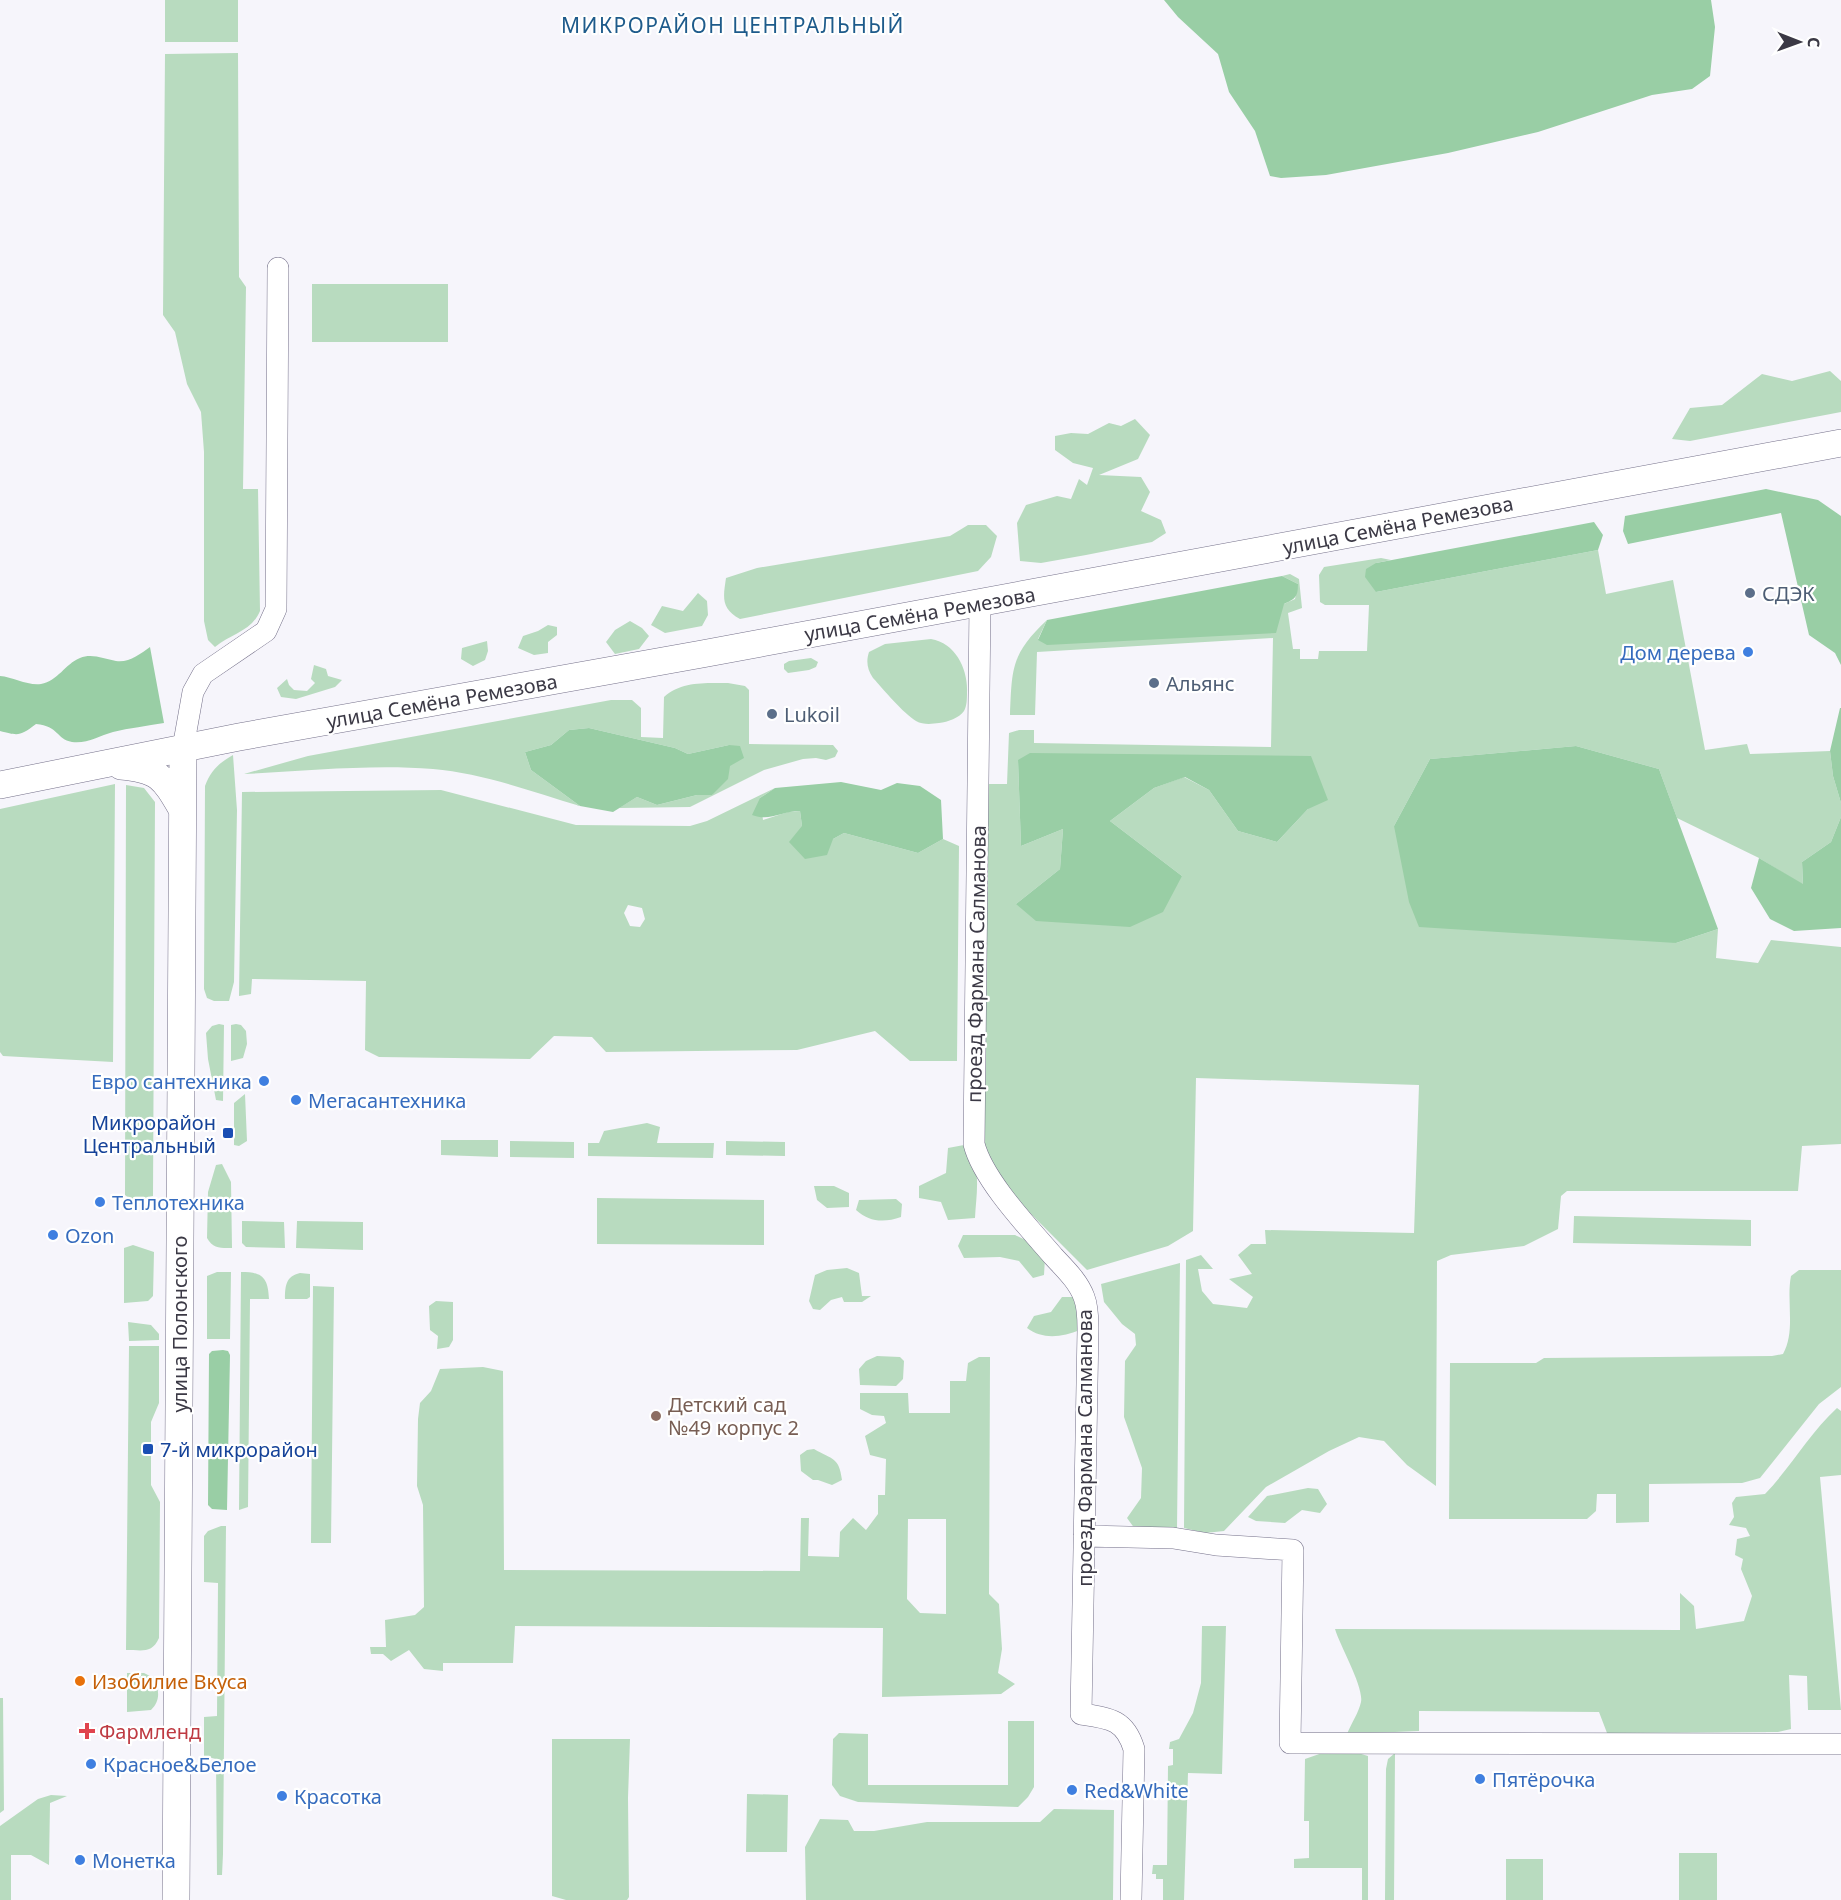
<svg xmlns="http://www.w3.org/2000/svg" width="1841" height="1900" font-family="'Noto Sans',sans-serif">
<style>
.green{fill:#b8dbbf;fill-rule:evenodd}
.forest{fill:#99cea5}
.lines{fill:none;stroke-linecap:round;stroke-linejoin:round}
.minor-casing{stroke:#75718a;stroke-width:22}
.major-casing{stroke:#75718a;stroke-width:28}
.minor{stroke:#fff;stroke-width:21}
.major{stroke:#fff;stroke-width:27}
.service-dot{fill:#5c6f8a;stroke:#fff;stroke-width:2}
.shop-dot{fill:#3f7fe0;stroke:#fff;stroke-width:2}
.transit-dot{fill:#1a4fb4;stroke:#fff;stroke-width:2}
.education-dot{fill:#8d6e63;stroke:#fff;stroke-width:2}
.food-dot{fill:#e8710a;stroke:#fff;stroke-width:2}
.health-dot{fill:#e0444e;stroke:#fff;stroke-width:2}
.labels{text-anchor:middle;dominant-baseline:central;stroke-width:4.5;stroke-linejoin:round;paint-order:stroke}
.street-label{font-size:20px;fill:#3b3945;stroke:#fff}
.service-label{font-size:20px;fill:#4e5e75;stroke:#fff;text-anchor:start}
.shop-label{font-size:20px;fill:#366cbe;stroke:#fff;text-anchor:start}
.transit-label{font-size:20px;fill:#164399;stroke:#fff;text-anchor:end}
.education-label{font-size:20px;fill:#785e54;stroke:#fff;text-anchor:start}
.food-label{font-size:20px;fill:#c56008;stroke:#fff;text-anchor:start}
.health-label{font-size:20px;fill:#be3a42;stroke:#fff;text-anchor:start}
.neighbourhood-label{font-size:21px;letter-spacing:1.5px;fill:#1e5b8b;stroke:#fff}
</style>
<rect width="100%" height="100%" fill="#f6f5fb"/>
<!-- green -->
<path class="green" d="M165,0H238V42H165Z
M238,53L239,277L246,287L243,489H258L260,611C252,631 231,634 215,647L208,640L204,621V452L201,412L187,384L175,332L163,315L165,54Z
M312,284H448V342H312Z
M1830,371L1841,381V412L1690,441L1672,439L1690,408L1722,405L1762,374L1792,381Z
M1135,419L1150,435L1138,459L1099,475L1141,477L1150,492L1141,511L1161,520L1166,533L1152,542L1086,555L1041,563L1020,561L1017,523L1026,505L1057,496L1071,499L1079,479L1087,485L1093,468L1073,463L1055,450V436L1071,433L1088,434L1109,423L1121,426Z
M968,525H986L997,536L991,557L978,571L740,619C721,608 723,598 726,578L757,568L950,536Z
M1598,550L1606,594L1673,580L1705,750L1747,744L1750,754L1830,751L1833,776L1841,803V817L1831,842L1802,862L1803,885L1759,858L1677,818L1659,769L1576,746L1430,759L1394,826L1676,943L1718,929L1716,958L1758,963L1771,940L1841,947V1144L1802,1146L1798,1191H1567L1561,1196L1558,1229L1524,1246L1451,1255L1437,1261L1436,1486L1407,1465L1384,1441L1359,1437L1329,1451L1266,1487L1224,1531L1205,1533L1184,1528L1186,1260L1201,1255L1213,1269H1198L1202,1291L1213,1304L1247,1308L1253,1297L1229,1279L1252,1274L1238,1255L1251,1244H1266L1265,1230L1414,1233L1419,1085L1196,1078L1193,1231L1168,1246L1087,1270L999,1182L982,1143L987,784H1007L1009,733L1019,730H1034V743L1271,747L1273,638L1037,652L1035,715H1010C1012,668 1011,654 1047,620L1038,639L1284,604L1295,599L1298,584L1282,576L1290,574L1299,579L1302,608L1288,613L1293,649H1300V659H1318L1319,651H1367L1369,605H1325L1320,602L1319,575L1324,567L1381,558L1391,560L1376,563V592ZM1311,756L1308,809L1277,842L1238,831L1209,790L1184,777L1154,788L1110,821L1182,876L1016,904L1060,869L1063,829L1021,846L1018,760Z
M698,593L707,601L708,615L702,626L665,633L651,625L662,606L683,611Z
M630,621L642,628L649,636L639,649L615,654L606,642L615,630Z
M548,625L557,627V635L548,642V653L534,655L518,648L523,636L538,631Z
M931,639C956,643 968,670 967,692C967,698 967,706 964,711C959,718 948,722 939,723C932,724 923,725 916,721C903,713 884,690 873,678C867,669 866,661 869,652L885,644Z
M487,641L488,651L485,660L473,666L461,659L462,648Z
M811,658L818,662L816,667L809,670L788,673L784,669V664L789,661Z
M314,665L326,669L328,676L342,680L335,687L296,699L281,697L277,688L287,679L289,685L294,690L307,691L315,683L311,679Z
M728,683L745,686L749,690V744L833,745L838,751L835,757L826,760L816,758L803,759L764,770L690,807L619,808L637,797L657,805L697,795H712L729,745L688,754L675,748L589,728L569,730L551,745L525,752L531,770L580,806C533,792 482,773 433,769C371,764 306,771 244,774L308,756L611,700H632L641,708V737L663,738L664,697C681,681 706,683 728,683Z
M233,755L237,810L234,982L229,1001H214L207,998L204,989L205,786C211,770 219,763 233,755Z
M115,784L113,1062L3,1056L0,1052V809Z
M126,785L144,788L155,802L153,1196L133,1201L125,1195Z
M775,788L760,798L763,820L788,812L800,811L802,826L833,839L844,833L918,853L943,839L959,846L957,1061H910L875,1031L797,1050L606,1052L592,1037L554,1036L530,1059L379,1057L365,1050L366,981L252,979L251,994L239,996L242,792L441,790L576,825L690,826L707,821ZM628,905L642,908L645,919L640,927L630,926L624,913Z
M219,1024L224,1025L223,1101L216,1100L208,1059L206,1033L212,1026Z
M236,1024L241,1025L246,1031L247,1044L243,1058L231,1061V1025Z
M245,1094L247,1141L239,1146L234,1145V1103Z
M647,1123L660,1127L657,1143H714L713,1158L588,1156V1143H599L604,1131Z
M441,1140H498V1157L441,1155Z
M510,1141L574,1142V1158L510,1157Z
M726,1141L785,1142V1156L726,1155Z
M964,1145C983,1162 976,1195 975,1218L948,1220L941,1202L919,1198V1186L946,1173L948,1148Z
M222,1164L231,1182L232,1248C221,1248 213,1249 207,1238L208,1192L216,1165Z
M814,1186H834L849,1193V1207L827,1208L817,1200Z
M597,1198L764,1200V1245L597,1244Z
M896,1199L902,1204L901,1217C884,1223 869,1222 856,1210L859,1200Z
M1574,1216L1751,1220V1246L1573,1243Z
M242,1221L284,1222L285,1248L246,1247L242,1243Z
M297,1221L363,1222V1250L296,1248Z
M963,1235H1015L1030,1242L1045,1258L1044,1275L1033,1278L1019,1261L1000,1257L964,1258L958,1246Z
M133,1245L154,1252L153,1296L148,1301L124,1303V1248Z
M1180,1263L1177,1529H1135L1127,1518L1141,1498L1142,1468L1124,1417L1125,1361L1136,1345L1135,1334L1122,1324L1104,1302L1101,1284Z
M847,1268L859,1273L862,1296H871L862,1302H844L842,1297L831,1300L820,1310L813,1309L809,1301L815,1275L827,1270Z
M1799,1270H1841V1387L1819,1404L1760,1478L1742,1483L1649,1484V1522L1616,1523V1494H1597L1596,1511L1587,1519H1449L1450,1363H1536L1544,1358L1772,1356L1783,1354C1796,1331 1786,1301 1791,1276Z
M217,1272H231L230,1339H207V1276Z
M241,1272C262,1272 268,1277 269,1299H250L248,1507L239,1510Z
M300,1273L310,1274V1297L307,1299H285C285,1286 286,1276 300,1273Z
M313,1286L334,1287L331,1543H311Z
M1062,1297H1075L1080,1330C1062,1337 1043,1340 1027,1328L1034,1316L1051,1312Z
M436,1301L453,1302V1340L449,1347L437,1349L438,1336L430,1330L429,1306Z
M128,1322L151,1325L159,1334V1340L129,1341Z
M129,1346H159V1403L151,1422V1485L160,1502L159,1638C152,1654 142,1650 126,1650Z
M877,1356L900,1357L904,1361L903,1379L896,1386L860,1385L859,1369L866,1361Z
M979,1357H990V1363L989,1594L999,1604L1002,1649L998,1673L1015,1684L1001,1694L882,1697L883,1628L515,1626L513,1663H443V1671L424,1669L409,1650L391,1661L383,1654H371L370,1647H386L385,1620L415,1615L424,1607L423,1505L417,1486L418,1419L420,1403L431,1391L440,1369L483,1367L503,1371L504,1570L800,1571L801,1518H809L808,1556L839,1557L840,1532L853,1518L866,1530L878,1514V1495H885L886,1459L870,1455L865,1436L886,1423L884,1416L872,1415L860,1409V1393H908L909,1413H950V1381H966L968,1363ZM908,1519H946V1614L920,1613L907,1599Z
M1837,1408L1841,1411V1475L1820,1477L1841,1710H1808L1807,1676L1789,1675L1791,1729L1778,1732L1607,1733L1599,1712L1419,1711V1731L1347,1734C1351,1724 1359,1712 1361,1702C1364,1687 1340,1646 1335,1629L1680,1630V1593L1694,1606L1696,1629L1744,1621L1752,1596L1741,1569L1743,1559L1735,1555L1737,1539L1750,1536L1746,1528L1729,1525L1734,1517L1732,1503L1736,1497L1765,1494C1791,1467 1809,1434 1837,1408Z
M814,1449C833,1460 839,1457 842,1480L832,1485L818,1480H813L801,1471L800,1455L807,1450Z
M1308,1488L1318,1489L1327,1504L1320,1513L1302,1510L1285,1523L1256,1521L1248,1517L1267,1496Z
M221,1526H226L223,1854L222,1875H217L216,1759L204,1756V1717L217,1716L218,1583L204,1582V1536L208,1531Z
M1202,1626H1226L1222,1774L1188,1773L1184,1900H1163V1879H1156V1874H1152L1153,1865H1167L1168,1766L1173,1765V1749H1169L1170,1742L1179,1739L1193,1713L1201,1683Z
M127,1673H144L154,1678C159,1690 161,1700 151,1710L127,1712Z
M0,1698H3L4,1810L0,1813Z
M1008,1721H1034V1787L1028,1797L1018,1807L858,1802L840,1796L832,1785L833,1739L839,1733L868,1734V1785H1008Z
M552,1739H630L628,1798L629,1897L627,1900H566L552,1896Z
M1325,1752L1358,1753L1368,1756V1900H1362V1868H1294V1859L1309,1858V1821H1304L1305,1759Z
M1395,1753L1394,1900H1385L1386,1769L1388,1759Z
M747,1794L788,1795L787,1852H746Z
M51,1795L67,1796L50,1803L49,1865L31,1855H11V1900H0V1826L38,1799Z
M1054,1809L1114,1810L1113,1900H806L805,1847L820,1819L848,1820L854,1831H874L927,1822H1040Z
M1679,1853H1717V1900H1679Z
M1506,1859H1543V1900H1506Z"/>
<!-- forest -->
<path class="forest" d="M1164,0H1711L1715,27L1710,76L1692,89L1652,95L1538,132L1448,153L1326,175L1281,178L1270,176L1255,131L1229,92L1218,54L1178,17Z
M1766,489L1818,500L1841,516V665L1835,653L1809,635L1781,513L1628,544L1623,531L1625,516Z
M1594,522L1603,535L1598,550L1376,592L1365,577L1366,569L1376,563Z
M1282,576L1298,584C1298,597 1295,599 1284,604L1276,633L1047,645L1038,640L1047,620Z
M150,647L164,723C147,726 129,728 113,732C99,736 87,744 72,742C56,739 59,726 36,724C20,736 19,736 0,731V676C13,677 28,686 41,684C58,681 65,664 80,658C92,653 104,659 116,661C129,663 140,654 150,647Z
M1840,708H1841V803L1833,776L1830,751Z
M589,728L675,748L688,754L729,745L740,746L744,758L730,766L728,779L712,795H697L657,805L637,797L613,812L580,806L531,770L525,752L551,745L569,730Z
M1576,746L1659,769L1718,929L1676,943L1419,927L1409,902L1394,826L1430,759Z
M1030,753L1311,756L1328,800L1308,809L1277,842L1238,831L1209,790L1185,777L1154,788L1110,821L1182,876L1163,912L1130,927L1036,921L1016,904L1060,869L1063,829L1021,846L1018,760Z
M841,782L881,790L897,783L920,786L941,800L943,839L918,853L844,833L833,839L827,855L805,859L789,842L802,826L800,811C781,811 770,822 752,815L760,798L775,788Z
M1841,817V928L1794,931L1770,919L1751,888L1759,858L1803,884L1802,862L1831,842Z
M223,1350L228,1351L230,1355L227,1510L212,1509L208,1505L209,1354L212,1351Z"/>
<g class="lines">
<!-- minor casing -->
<g class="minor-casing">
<path id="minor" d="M980,603L974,1144C983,1180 1029,1228 1054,1257C1065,1269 1078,1281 1084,1297C1088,1307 1088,1319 1088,1329L1081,1714C1109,1718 1125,1719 1134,1749L1131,1900
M183,748L193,692L203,674L266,631L276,609L278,268
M1084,1536L1173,1538L1216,1545L1293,1550L1290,1743L1841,1744"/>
</g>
<!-- major casing -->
<g class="major-casing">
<path id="major" d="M121,766C159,769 164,778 182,809
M0,785L239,737L702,654L1841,443
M176,1900L183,748"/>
</g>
<!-- minor -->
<use href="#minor" class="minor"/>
<!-- major -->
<use href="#major" class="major"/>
</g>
<!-- markers -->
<g class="service-dot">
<circle cx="1750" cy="593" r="6"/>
<circle cx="1154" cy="683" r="6"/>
<circle cx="772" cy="714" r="6"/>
</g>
<g class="shop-dot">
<circle cx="1748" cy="652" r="6"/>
<circle cx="264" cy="1081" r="6"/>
<circle cx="296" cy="1100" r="6"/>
<circle cx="100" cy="1202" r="6"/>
<circle cx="53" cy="1235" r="6"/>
<circle cx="91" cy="1764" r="6"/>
<circle cx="1480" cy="1779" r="6"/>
<circle cx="1072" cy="1790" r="6"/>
<circle cx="282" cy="1796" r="6"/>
<circle cx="80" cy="1860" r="6"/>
</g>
<g class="transit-dot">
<rect x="222" y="1127" width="12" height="12" rx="3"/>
<rect x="142" y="1443" width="12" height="12" rx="3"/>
</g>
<circle class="education-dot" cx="656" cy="1416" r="6"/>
<circle class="food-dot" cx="80" cy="1681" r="6"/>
<path class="health-dot" d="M84 1722h6v6h6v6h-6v6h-6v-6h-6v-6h6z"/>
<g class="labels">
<!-- street labels -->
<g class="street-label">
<text transform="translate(1398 525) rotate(-11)">улица Семёна Ремезова</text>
<text transform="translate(920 614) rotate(-10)">улица Семёна Ремезова</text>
<text transform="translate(442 701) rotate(-10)">улица Семёна Ремезова</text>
<text transform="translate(976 964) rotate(-89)">проезд Фармана Салманова</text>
<text transform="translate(179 1324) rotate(-90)">улица Полонского</text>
<text transform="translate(1084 1448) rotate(-90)">проезд Фармана Салманова</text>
</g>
<!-- service labels -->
<g class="service-label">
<text x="1762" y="593">СДЭК</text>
<text x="1166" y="683">Альянс</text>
<text x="784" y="714">Lukoil</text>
</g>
<!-- shop labels -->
<g class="shop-label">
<text x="1736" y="652" text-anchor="end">Дом дерева</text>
<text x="252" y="1081" text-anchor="end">Евро сантехника</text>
<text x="308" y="1100">Мегасантехника</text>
<text x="112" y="1202">Теплотехника</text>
<text x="65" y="1235">Ozon</text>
<text x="103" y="1764">Красное&amp;Белое</text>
<text x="1492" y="1779">Пятёрочка</text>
<text x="1084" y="1790">Red&amp;White</text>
<text x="294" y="1796">Красотка</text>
<text x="92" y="1860">Монетка</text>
</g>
<!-- transit labels -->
<g class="transit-label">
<text x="216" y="1122">Микрорайон<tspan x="216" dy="23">Центральный</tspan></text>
<text x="160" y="1449" text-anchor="start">7-й микрорайон</text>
</g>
<!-- education labels -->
<g class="education-label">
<text x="668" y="1404">Детский сад<tspan x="668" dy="23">№49 корпус 2</tspan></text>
</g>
<!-- food labels -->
<g class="food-label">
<text x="92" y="1681">Изобилие Вкуса</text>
</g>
<!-- health labels -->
<g class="health-label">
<text x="99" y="1731">Фармленд</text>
</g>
<!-- neighbourhood labels -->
<g class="neighbourhood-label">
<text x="733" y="25">МИКРОРАЙОН ЦЕНТРАЛЬНЫЙ</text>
</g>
</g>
<!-- north arrow -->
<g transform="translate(1799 42) rotate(91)" stroke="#ffffff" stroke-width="4.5" paint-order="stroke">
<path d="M0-4.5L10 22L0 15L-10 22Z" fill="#3b3945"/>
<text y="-9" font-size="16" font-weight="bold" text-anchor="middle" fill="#3b3945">С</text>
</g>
</svg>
